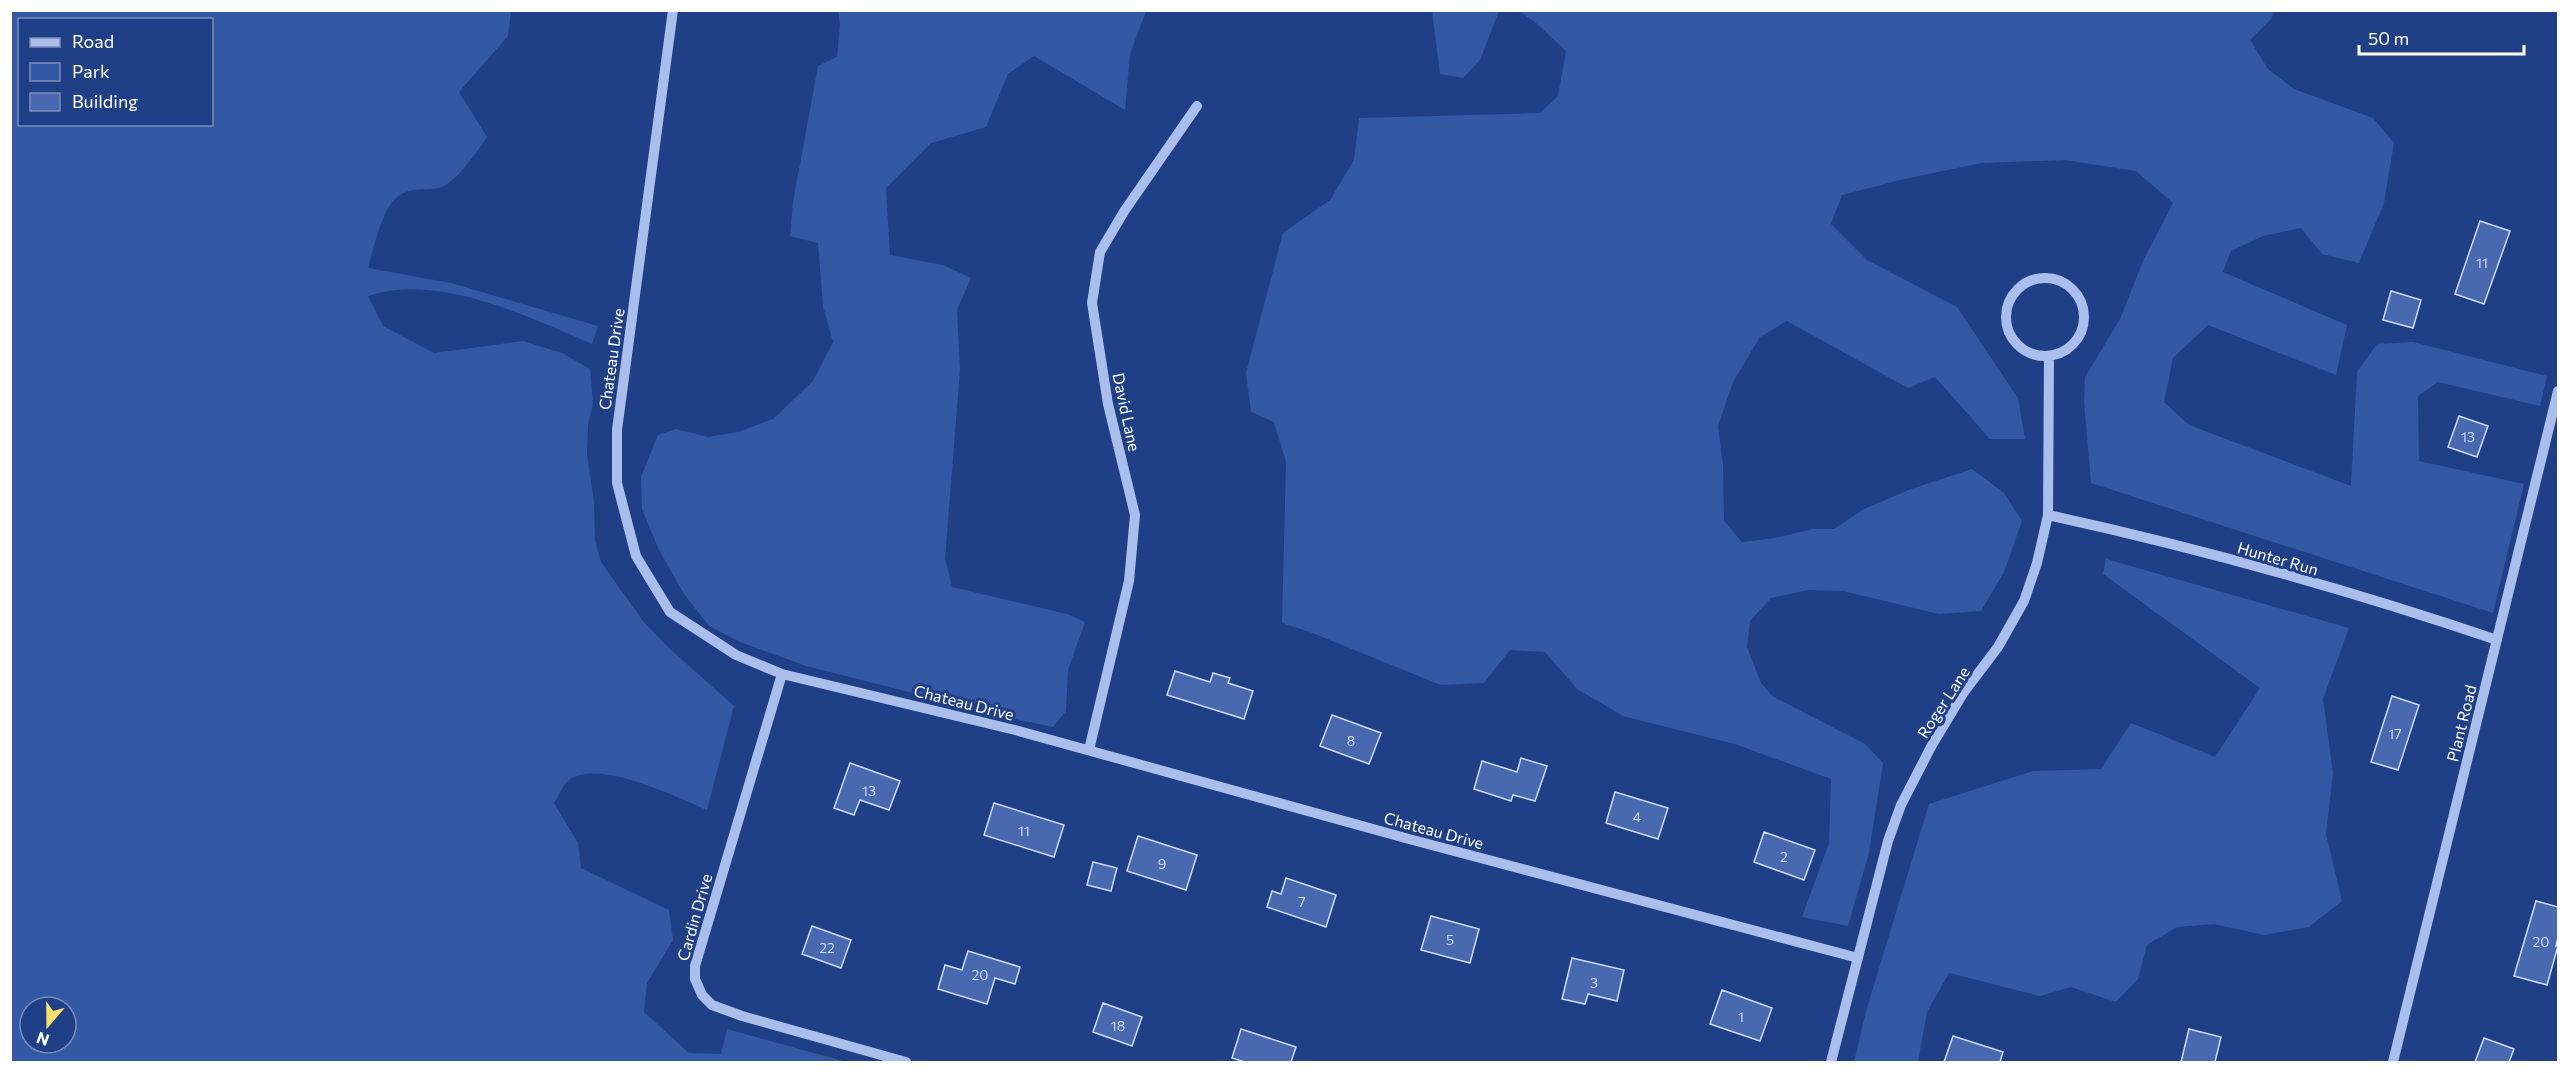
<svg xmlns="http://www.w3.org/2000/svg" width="2569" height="1073" font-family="Commissioner,sans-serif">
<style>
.green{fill:#3358a4;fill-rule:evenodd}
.building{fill:#4869af;stroke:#cddbf8;stroke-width:1.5}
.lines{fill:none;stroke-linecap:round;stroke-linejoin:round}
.minor{stroke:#a9beea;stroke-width:10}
.labels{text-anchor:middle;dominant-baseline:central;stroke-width:6;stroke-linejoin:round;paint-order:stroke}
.number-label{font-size:14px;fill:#d1daeb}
.street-label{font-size:16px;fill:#fff;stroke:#1f4087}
</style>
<rect width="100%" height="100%" fill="#1f4087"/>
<!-- green -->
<path class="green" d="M2273,10L2272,18L2250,40L2268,69L2294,89L2373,118L2394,143L2384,203L2359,263L2322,254L2301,228L2263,236L2231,251L2223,272L2347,325L2336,375L2208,325L2173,358L2164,402L2189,425L2351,486L2357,372L2377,344L2413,342L2547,376L2540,406L2438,382L2418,396L2419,461L2524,484L2493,613L2091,483L2084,401L2085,377L2120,319L2143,261L2173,203L2136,171L2065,160L1982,163L1904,179L1842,195L1831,224L1867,260L1957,307L2018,398L2025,439H1990L1935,377L1908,388L1787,321L1760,337L1733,382L1718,426L1723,466L1724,521L1742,542L1775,538L1813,529H1834L1864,509L1911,489L1972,469L2004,493L2022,521L2004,572L1981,611L1939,614L1843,591L1808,590L1771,598L1750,621L1747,647L1761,683L1772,696L1865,744L1883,763L1869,853L1848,926L1802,917L1829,843L1831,779L1735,744L1623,716L1577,689L1545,652L1510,650L1484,683L1441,685L1310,632L1282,623L1286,462L1274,422L1251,412L1246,373L1283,233L1330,200L1354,160L1359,118L1540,113L1558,96L1566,51L1536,23L1519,11Z
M10,11H511L508,36L459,92L487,137C478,151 455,184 439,188C423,191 409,186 395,199C383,208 372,253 368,268L451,283L598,326L592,344C528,317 438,272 368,296L383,326L434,353L523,341L562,353L590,369L593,403L588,425L587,454L594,503L595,540L601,562L643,621L669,648L734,706L707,810C677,797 598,758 569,780C563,784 558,797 554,803L578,843L581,868L669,910L673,940L647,983L644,1012L689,1053L721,1054L727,1029L847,1062H11ZM20,20H212V124H20ZM30,1007H66V1043H30Z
M838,11H1146L1130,54L1125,110L1034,56L1008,74L986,127L931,143L886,188L890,255L943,265L971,278L957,310L960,370L945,559L952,587L1067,614L1085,622L1068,670L1066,711L1053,727L1019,720L806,666L740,642L709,626L684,594L659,550L642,509L641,477L658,435L676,429L708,437L738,432L773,419L813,381L833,342L823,306L818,243L790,236L793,202L818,66L837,57L840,24Z
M1432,11H1499L1480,60L1463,78L1440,74Z
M2106,559L2349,628L2323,699L2333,773L2326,834L2342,901L2309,927L2264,935L2214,924L2177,927L2147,945L2138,979L2116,1002L2071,987L2040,996L1949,973L1927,1012L1918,1062H1854L1866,1011L1929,804L2033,771L2101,769L2131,723L2215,757L2260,688L2103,574Z"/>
<!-- building -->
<path class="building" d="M2480,221L2510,231L2484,304L2455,294Z
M2391,291L2421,300L2413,328L2383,320Z
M2459,416L2488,426L2477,457L2448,447Z
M1175,671L1210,682L1213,673L1230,678L1228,683L1253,691L1244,719L1167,695Z
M2392,696L2419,705L2398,770L2371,762Z
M1332,715L1381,733L1369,764L1320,746Z
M1521,758L1547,766L1535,801L1513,795L1511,801L1474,789L1482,761L1517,772Z
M850,763L900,781L889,810L860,800L854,815L834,808Z
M1615,792L1668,808L1658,839L1606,823Z
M994,803L1064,825L1054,857L984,835Z
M1764,832L1815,850L1804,880L1754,862Z
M1138,836L1197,855L1186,890L1127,871Z
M1093,862L1117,868L1111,891L1087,885Z
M1286,878L1336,895L1326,927L1267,907L1272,891L1281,894Z
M2536,901L2558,907V937L2556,946H2558L2547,985L2514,976Z
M1431,916L1479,929L1470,963L1421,950Z
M812,926L851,940L841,968L802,954Z
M968,951L1020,967L1015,984L995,978L987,1004L938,989L945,965L962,970Z
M1572,958L1624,970L1617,1001L1588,994L1585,1004L1562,999Z
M1722,990L1772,1008L1760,1041L1710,1024Z
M1103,1003L1142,1017L1132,1046L1093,1032Z
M1241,1029L1296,1047L1291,1062H1245L1232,1058Z
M2189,1029L2221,1037L2215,1062H2181Z
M1953,1036L2003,1052L2000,1062H1944Z
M2484,1038L2514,1049L2509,1062H2475Z"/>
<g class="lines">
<!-- minor -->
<path class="minor" d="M673,10L617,430V483L636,556L670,612L736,655L782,674L1015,730L1409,839L1858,958
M2006 317a39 39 0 1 1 78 0a39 39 0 1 1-78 0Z
M2048,515C2199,548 2350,590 2497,640
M782,674L695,966V979L702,995L712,1005L742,1016L906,1062
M1089,750L1129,581L1135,515L1108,404L1092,303L1100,252L1125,210L1197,106
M1831,1062L1888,841L1901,805L1932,745L1964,692L1998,647L2024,601L2037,563L2048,515L2049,356
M2393,1062L2558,391"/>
</g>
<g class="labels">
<!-- number labels -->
<g class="number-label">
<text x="2482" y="262">11</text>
<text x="2468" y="436">13</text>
<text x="2395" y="733">17</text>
<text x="1351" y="740">8</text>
<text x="869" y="790">13</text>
<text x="1637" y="816">4</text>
<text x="1024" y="830">11</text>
<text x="1784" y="856">2</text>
<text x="1162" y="863">9</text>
<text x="1302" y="901">7</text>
<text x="1450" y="939">5</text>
<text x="2541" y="941">20</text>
<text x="827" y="947">22</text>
<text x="980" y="974">20</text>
<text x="1594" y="982">3</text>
<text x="1741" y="1016">1</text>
<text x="1118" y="1025">18</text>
</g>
<!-- street labels -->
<g class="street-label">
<text transform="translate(611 359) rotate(-82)">Chateau Drive</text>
<text transform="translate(1127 412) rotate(78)">David Lane</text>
<text transform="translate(2278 558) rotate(16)">Hunter Run</text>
<text transform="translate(964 702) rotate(14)">Chateau Drive</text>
<text transform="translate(1943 702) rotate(-57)">Roger Lane</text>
<text transform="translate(2461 723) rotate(-76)">Plant Road</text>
<text transform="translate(1434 830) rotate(15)">Chateau Drive</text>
<text transform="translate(694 917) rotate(-74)">Cardin Drive</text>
</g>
</g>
<!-- border -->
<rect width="2569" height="1073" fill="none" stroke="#ffffff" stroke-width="24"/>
<!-- legend -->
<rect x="18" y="18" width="195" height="108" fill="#1f4087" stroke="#798cb7" stroke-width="1.5"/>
<rect x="30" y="38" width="30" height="9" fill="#a9beea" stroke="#798cb7" stroke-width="1.5"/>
<text x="72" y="48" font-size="18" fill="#ffffff">Road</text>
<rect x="30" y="63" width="30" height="18" fill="#3358a4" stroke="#798cb7" stroke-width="1.5"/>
<text x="72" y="78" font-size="18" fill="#ffffff">Park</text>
<rect x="30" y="93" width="30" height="18" fill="#4869af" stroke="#798cb7" stroke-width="1.5"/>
<text x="72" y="108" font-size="18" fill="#ffffff">Building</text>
<!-- north arrow -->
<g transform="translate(48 1025) rotate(200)"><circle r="28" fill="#1f4087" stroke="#798cb7" stroke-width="1.5"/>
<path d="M0-4.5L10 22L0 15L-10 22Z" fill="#f8e069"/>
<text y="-9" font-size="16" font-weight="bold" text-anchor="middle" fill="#ffffff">N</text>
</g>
<!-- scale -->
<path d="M2359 45v9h165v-9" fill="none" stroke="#ffffff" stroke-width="3"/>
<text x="2368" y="45" font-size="18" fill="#ffffff" stroke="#1f4087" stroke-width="4.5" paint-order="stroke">50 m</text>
</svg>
